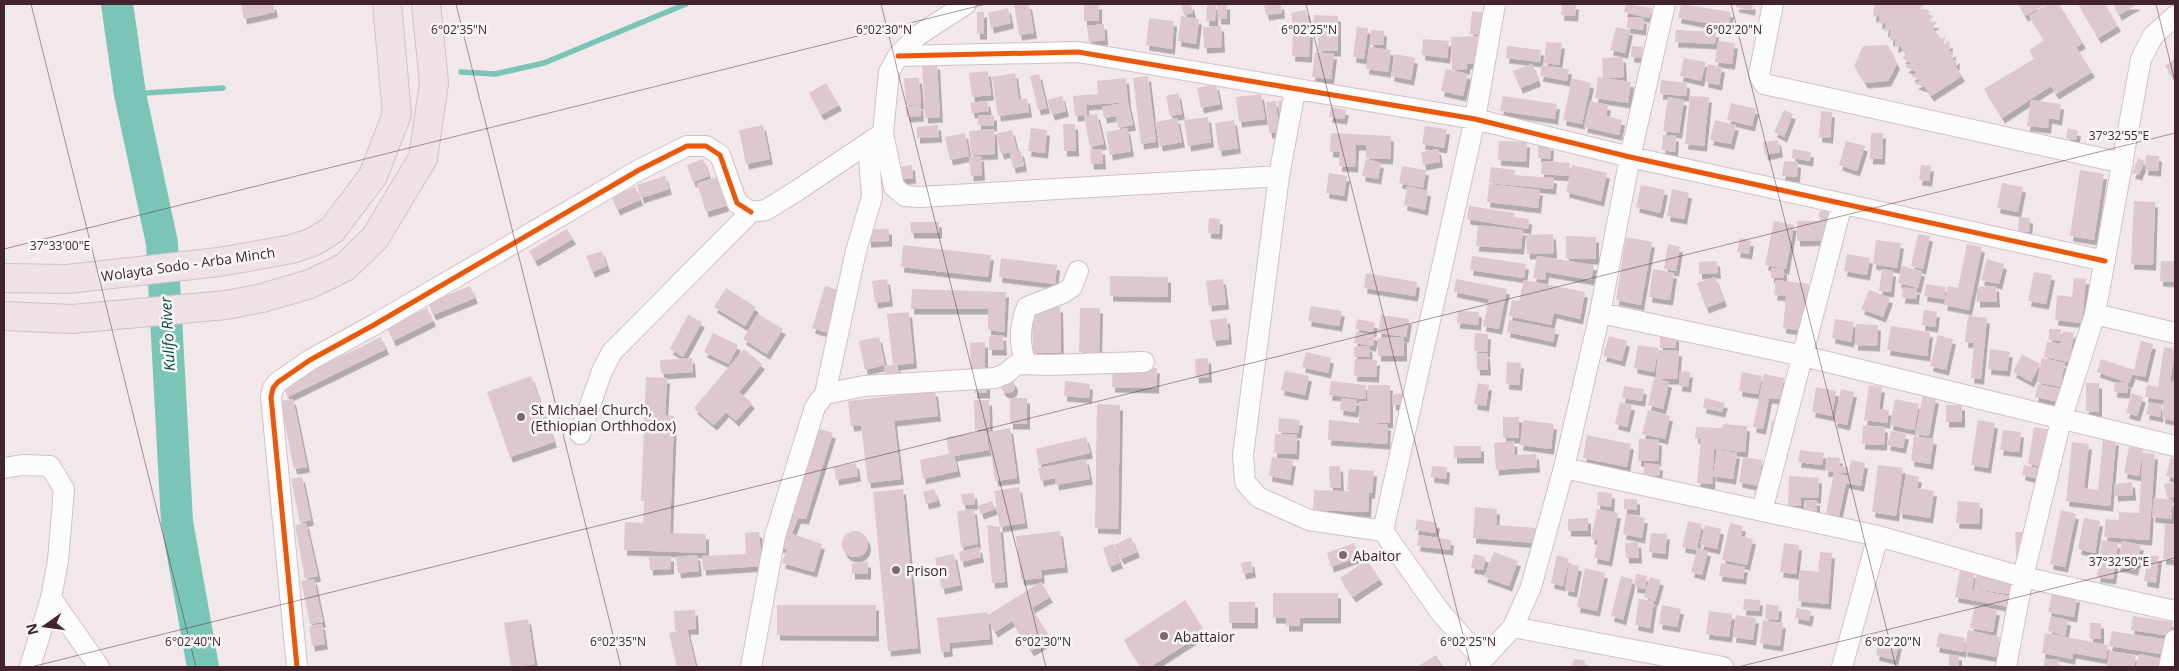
<svg xmlns="http://www.w3.org/2000/svg" width="2179" height="671" font-family="'Open Sans',sans-serif">
<style>
.lines{fill:none;stroke-linecap:round;stroke-linejoin:round}
.stream{stroke:#7ac4b8;stroke-width:5.5}
.river{stroke:#7ac4b8;stroke-width:32}
.building{fill:#ddc8ce;filter:url(#shadow)}
.minor-casing{stroke:#d3bfc5;stroke-width:22}
.highway-casing{stroke:#cdc3c6;stroke-width:30}
.minor{stroke:#fdfcfc;stroke-width:20}
.highway{stroke:#efe1e5;stroke-width:28}
.cycleway-casing{stroke:#f6f6f6;stroke-width:8}
.cycleway{stroke:#e8590c;stroke-width:5}
.ticks{fill:none;stroke:#43232d;stroke-width:1;stroke-opacity:0.45}
.poi-dot{fill:#80686f;stroke:#f6f6f6;stroke-width:2}
.labels{text-anchor:middle;dominant-baseline:central;stroke-width:5;stroke-linejoin:round;paint-order:stroke}
.street-label{font-size:14px;fill:#43232d;stroke:#f6f6f6}
.poi-label{font-size:14px;fill:#43232d;stroke:#f6f6f6;text-anchor:start}
.water-label{font-size:15px;font-style:italic;fill:#054940;stroke:#f6f6f6}
.ticks-label{font-size:12px;text-anchor:middle;fill:#43232d;stroke:#f6f6f6;stroke-width:5;stroke-linejoin:round;paint-order:stroke}
</style>
<defs>
<filter id="shadow"><feDropShadow dx="3" dy="5.5" stdDeviation="0" flood-color="#0004"/></filter>
</defs>
<rect width="100%" height="100%" fill="#f2e8ea"/>
<g class="lines">
<!-- stream -->
<path class="stream" d="M461,72L495,74L544,63L686,4
M130,94L223,88"/>
<!-- river -->
<path class="river" d="M117,4L130,94L162,243L177,522L203,667"/>
</g>
<!-- building -->
<path class="building" d="M241,4H273L275,12L244,19Z
M1014,4H1029L1034,33L1019,35Z
M1084,4H1099V21H1084Z
M1181,4H1191L1193,13L1184,15Z
M1207,4H1216L1215,21H1206Z
M1217,4H1227V19H1218Z
M1264,4H1281L1282,13L1266,15Z
M1562,4H1576L1575,16L1561,15Z
M1626,4L1652,8L1649,18L1624,12Z
M1681,4L1731,12L1728,27L1678,18Z
M1736,4H1753L1752,10L1736,7Z
M1877,4H1925L1920,8L1930,11L1926,17L1934,16L1929,22L1937,23L1932,26L1941,39L1946,36L1943,45L1950,42L1949,53L1953,51L1952,61L1957,58L1956,67L1962,76L1931,96L1925,87L1915,84L1921,80L1911,76L1917,72L1905,67L1911,63L1902,58L1906,55L1900,45L1895,48L1896,39L1890,41L1891,29L1885,32L1886,22L1879,24L1880,15L1873,17L1874,6Z
M2018,4H2047L2025,16Z
M2048,4H2059L2083,43L2076,47L2092,72L2056,94L2051,86L2002,118L1984,89L2034,59L2029,50L2044,40L2029,16Z
M2078,4H2105L2118,26L2098,38Z
M2113,4H2138L2119,15Z
M1008,8L1011,23L991,28L988,13Z
M1306,10L1310,27L1294,30L1291,13Z
M1472,11L1486,13L1484,35L1470,34Z
M977,12H984V34H977Z
M1314,15L1338,16V51H1318V31H1313Z
M1181,16L1199,19L1196,44L1178,41Z
M1628,17L1644,18L1643,30L1627,28Z
M1149,18L1174,21L1172,49L1146,45Z
M1104,24L1105,40L1089,42L1087,26Z
M1221,26L1222,47L1204,48L1203,27Z
M1357,27L1368,28L1364,59L1353,57Z
M1616,27L1630,30L1625,53L1610,50Z
M1371,30L1384,31L1383,45H1370Z
M1676,30L1716,32L1715,44L1675,42Z
M1293,31L1310,32L1309,57L1292,56Z
M1479,36L1480,63L1467,64V69L1452,70L1451,37Z
M1423,39L1449,41L1447,58L1422,55Z
M1718,41L1735,43L1732,64L1715,62Z
M1546,42L1562,43L1559,65L1544,63Z
M1888,45L1897,64L1888,81L1865,83L1854,66L1863,46Z
M1507,46L1541,50L1540,62L1506,58Z
M1632,46L1643,47L1642,58L1631,57Z
M1369,47L1391,50L1388,72L1366,69Z
M1315,52L1334,54L1331,79L1312,77Z
M1395,54L1415,58L1411,80L1391,76Z
M1623,57L1624,77L1603,78L1602,58Z
M1684,58L1706,62L1701,81L1680,76Z
M2175,59V80L2165,66Z
M937,64L940,117L925,118L922,65Z
M1532,64L1538,81L1520,88L1513,71Z
M1708,64L1722,67L1719,85L1705,82Z
M1542,65L1569,69L1567,81L1540,76Z
M1446,69L1468,74L1463,96L1441,91Z
M988,71L991,95L972,97L969,73Z
M1015,73L1019,100L1027,98L1029,112L998,116L992,77Z
M1039,74L1047,108L1038,110L1030,76Z
M1148,76L1156,142L1141,144L1133,78Z
M1598,77L1631,82L1628,103L1595,98Z
M904,78H919L921,104L906,105Z
M1126,78L1128,102L1086,105L1087,115L1075,116L1073,96L1098,94L1097,81Z
M1572,78L1591,83L1582,124L1563,120Z
M1661,80L1687,83L1686,96L1660,94Z
M826,83L839,105L821,115L809,93Z
M1216,84L1220,104L1201,108L1197,88Z
M1178,93L1182,114L1170,116L1166,96Z
M1261,94L1265,119L1239,122L1236,97Z
M1062,96L1066,111L1052,115L1047,100Z
M1503,96L1557,104L1555,119L1500,111Z
M1690,96L1709,97L1704,146L1685,144Z
M1668,97L1684,100L1679,133L1663,131Z
M1288,100L1289,110L1279,111L1278,101Z
M2031,100L2061,104L2059,120L2049,118L2048,128L2027,126Z
M987,101L989,111L972,113L970,103Z
M1276,101L1279,132L1269,133L1266,102Z
M1590,101L1608,105L1606,116L1622,120L1619,135L1584,127Z
M1128,102L1133,125L1118,128L1116,116L1104,118L1102,107Z
M1731,103L1756,109L1752,126L1727,120Z
M920,105L921,116L907,117L905,107Z
M1331,107L1346,110L1344,119L1329,117Z
M1784,110L1793,114L1784,137L1774,132Z
M1821,111L1832,112L1830,138L1819,137Z
M1097,114L1104,144L1090,147L1084,116Z
M978,115H994V126L978,125Z
M1208,117L1211,142L1188,146L1184,120Z
M1177,118L1182,142L1160,146L1155,122Z
M1234,120L1238,148L1219,151L1215,123Z
M1715,120L1736,125L1731,144L1710,140Z
M1063,124H1075L1076,151H1064Z
M763,125L770,159L746,164L739,130Z
M938,125L939,137L917,138V127Z
M1425,126L1447,129L1444,148L1422,144Z
M1031,128L1047,130L1045,153L1028,151Z
M1127,128L1131,151L1110,155L1106,132Z
M2068,128L2078,131L2076,140L2066,138Z
M994,129L995,154L971,155L969,131Z
M1012,130L1017,151L1001,154L996,134Z
M965,133L969,156L950,160L945,137Z
M1331,133L1391,136L1390,159L1366,158V145H1356L1355,167L1339,166L1340,152H1330Z
M1871,133H1883L1882,159H1870Z
M1663,135L1676,136L1675,152L1662,150Z
M1778,140L1780,152L1765,155L1763,142Z
M1499,141L1527,142L1526,162L1498,160Z
M1846,141L1865,146L1857,171L1839,165Z
M1538,145H1551L1550,159L1538,158Z
M1090,149H1102L1103,164H1091Z
M1438,149L1440,162L1423,165L1421,152Z
M1793,149L1811,152L1810,161L1792,158Z
M1021,151L1024,166L1013,168L1010,153Z
M2146,155L2159,156L2158,171L2145,170Z
M981,156L982,175L971,176L969,157Z
M2138,158L2145,161L2139,175L2132,173Z
M703,159L709,176L693,182L687,165Z
M1366,159L1381,163L1378,179L1362,176Z
M1542,161L1570,163L1569,176L1541,174Z
M1784,161L1798,162L1797,177L1782,176Z
M912,165L913,178L898,180L896,167Z
M1572,165L1607,173L1601,201L1566,192Z
M1921,165L1931,166L1929,181L1919,180Z
M1402,166L1426,170L1423,188L1399,183Z
M1491,167L1515,170L1514,175L1554,178L1553,189L1489,183Z
M2080,170L2104,174L2094,240L2070,236Z
M1329,173L1347,176L1344,196L1326,193Z
M665,176L669,189L641,198L637,185Z
M717,177L726,206L706,212L697,183Z
M2002,183L2023,187L2018,212L1997,208Z
M1489,184L1540,190L1538,208L1487,202Z
M1641,185L1665,190L1660,213L1636,207Z
M1407,186L1428,191L1425,210L1404,205Z
M635,187L640,200L617,210L612,197Z
M1672,189L1689,193L1684,219L1667,216Z
M2134,201L2155,202L2153,265L2131,264Z
M1469,206L1515,213L1514,217L1529,219L1528,229L1467,219Z
M1819,211H1828V240L1797,241V221H1820Z
M2019,217L2030,218L2029,232H2018Z
M1209,218L1220,219L1219,234L1208,233Z
M1774,221L1794,225L1786,269L1765,265Z
M910,222H939V233H911Z
M1478,225L1523,230L1521,249L1476,246Z
M567,229L573,239L535,261L529,251Z
M868,229H889V241L868,242Z
M1553,234L1554,253L1527,254L1526,235Z
M1918,234L1930,236L1923,269L1911,266Z
M1566,236L1596,237V259H1566Z
M1626,237L1652,242L1641,305L1616,300Z
M1740,238L1751,241L1749,254L1737,252Z
M1876,240L1901,243L1897,268L1873,264Z
M1668,244L1680,247L1676,271L1664,269Z
M1967,244L1982,247L1969,310L1944,305L1948,286L1958,288Z
M903,245L991,255L988,277L901,267Z
M602,251L607,266L592,272L586,256Z
M1847,254L1870,258L1867,275L1844,271Z
M1472,256L1526,264L1524,278L1470,270Z
M1537,256L1594,265L1591,280L1546,272L1545,280L1533,278Z
M1001,258L1057,265L1055,284L999,277Z
M1987,259L2004,264L1999,284L1981,280Z
M1717,261L1718,273L1699,274V262Z
M2161,261H2175V282L2160,281Z
M1902,266L1922,271L1918,288L1898,283Z
M1771,268L1784,269V278H1771Z
M1653,269L1674,273L1670,300L1649,297Z
M1882,269L1893,271L1891,292L1879,291Z
M2034,272L2052,275L2046,304L2028,301Z
M1366,273L1417,282L1415,296L1364,288Z
M1110,276L1168,277V297L1110,296Z
M1715,277L1724,301L1706,308L1697,283Z
M2074,278L2086,279L2082,323L2055,320L2057,295L2072,297Z
M887,279L890,301L875,303L872,281Z
M1223,279L1226,304L1209,306L1206,281Z
M1456,279L1507,289L1499,329L1483,326L1489,299L1454,292Z
M1524,280L1585,292L1580,319L1554,313L1551,325L1509,316L1512,300L1519,301Z
M1776,280L1809,284L1804,331L1783,328L1786,296L1774,295Z
M1926,284L1946,287L1944,299L1924,296Z
M470,286L475,298L433,315L428,303Z
M825,286L841,291L828,333L812,328Z
M1996,286L1997,302H1977V287Z
M1903,287L1917,289L1916,299L1902,298Z
M726,288L756,307L745,326L714,307Z
M912,289L1006,292L1004,332L988,330V309H911Z
M1869,290L1890,298L1883,317L1861,309Z
M1311,306L1342,311L1339,326L1308,321Z
M1032,307H1060L1061,353H1033Z
M427,308L433,321L393,341L387,328Z
M1080,308H1100L1099,353L1079,352Z
M1924,310L1937,312L1935,327L1922,325Z
M1458,311L1479,312L1478,325L1457,323Z
M909,312L914,363L897,365L899,375L886,377L884,366L893,365L887,314Z
M758,314L783,329L767,354L743,339Z
M688,315L702,322L683,357L670,349Z
M1381,315L1409,319L1406,337L1378,333Z
M1968,316L1987,318L1981,379L1971,378L1974,343L1965,342Z
M1227,318L1229,339L1213,341L1210,320Z
M1358,319L1375,323L1373,332L1355,329Z
M1835,319L1854,322L1851,342L1832,338Z
M1509,320L1556,329L1553,342L1507,332Z
M1856,324L1878,325L1877,346L1855,345Z
M1891,326L1930,332L1927,356L1887,350Z
M2049,329H2061L2060,341L2049,340Z
M2063,331L2074,333L2069,362L2044,357L2047,341L2060,344Z
M1356,332L1375,335L1373,346L1354,343Z
M713,333L738,345L729,364L704,352Z
M1475,333L1488,334L1487,352L1474,351Z
M1003,335L1004,350H989V336Z
M1660,335L1676,336V348H1660Z
M1938,335L1953,339L1946,370L1930,366Z
M1609,336L1627,341L1622,361L1603,356Z
M381,337L386,349L288,397L282,385Z
M879,337L885,365L865,370L859,341Z
M1404,337V356H1378V338Z
M2141,341L2153,344L2145,377L2133,374Z
M985,342V370L971,371L970,343Z
M1638,345L1658,348L1654,372L1634,368Z
M1369,346L1370,357H1354V347Z
M2164,347L2175,349L2170,382H2173L2175,376V421L2162,418L2164,400L2145,397L2147,385L2158,387Z
M744,349L762,364L739,392L752,403L736,421L726,412L714,425L694,408Z
M1990,349L2010,352L2007,371L1988,369Z
M1658,350L1679,351L1677,379H1656Z
M1306,352L1331,358L1328,373L1302,367Z
M1487,353L1488,370H1477L1476,354Z
M2022,354L2040,364L2031,382L2013,372Z
M692,358L693,372L661,374L660,360Z
M1208,358L1209,377L1196,378L1195,359Z
M2042,358L2065,363L2060,387L2037,382Z
M1355,359L1377,360L1376,377L1354,376Z
M2101,359L2134,370L2129,383L2097,372Z
M1507,362L1521,363L1519,385L1506,384Z
M1113,367L1157,368L1156,388L1112,387Z
M1285,371L1309,376L1305,395L1281,390Z
M1680,371L1690,372L1688,387L1679,386Z
M1742,372L1762,376L1758,394L1739,391Z
M1764,374L1784,378L1780,399L1769,398L1763,429L1753,427Z
M531,376L554,442L510,457L487,392Z
M646,377L667,378L665,415L674,416L670,533L706,534V553L624,550L625,522L643,523L644,501H641Z
M1654,378L1669,382L1663,409L1648,405Z
M1001 386a7 7 0 1 1 14 0a7 7 0 1 1-14 0Z
M1065,381L1090,384L1089,398L1064,396Z
M1331,381L1366,385L1365,399L1329,395Z
M2115,382L2128,383L2127,393L2114,392Z
M1478,383L1489,385L1486,406L1474,404Z
M2086,383H2099V412L2086,411Z
M974,384H987V393H974Z
M2038,384L2061,389L2059,402L2035,397Z
M1368,385H1390V423L1361,422L1388,425L1387,444L1328,440L1329,420L1359,423V401H1367Z
M1869,385L1882,387L1879,409L1889,410L1887,423L1864,420Z
M1624,386L1644,389L1642,401L1622,398Z
M1816,387L1836,391L1832,416L1812,412Z
M1841,389L1854,392L1847,425L1834,422Z
M935,391L938,416L894,421L901,479L868,483L861,425L851,426L848,401Z
M1405,393V404L1393,405L1392,394Z
M2132,393L2143,397L2137,416L2126,413Z
M1923,395L1936,398L1929,436L1915,434Z
M1010,398H1027V424H1010Z
M1342,398L1357,400L1355,412L1340,410Z
M1705,398L1725,403L1722,412L1703,408Z
M293,399L307,467L294,469L280,401Z
M1895,399L1919,404L1914,430L1890,425Z
M974,400H989L990,430H975Z
M1620,402L1632,405L1627,427L1615,424Z
M2149,402L2162,405L2160,417L2146,414Z
M1097,404L1120,405L1118,529L1095,528Z
M1946,405H1962V422H1946Z
M1648,410L1670,416L1665,439L1642,434Z
M1503,417H1519V438H1503Z
M1279,418L1300,420L1298,433L1278,432Z
M1523,420L1554,424L1551,449L1520,445Z
M1978,420L1995,423L1988,468L1971,465Z
M1772,421L1782,423L1780,441L1769,440Z
M1723,424L1747,426L1745,452L1714,449L1712,484L1697,483L1701,439L1695,438L1696,427L1722,428Z
M1863,426L1885,427L1884,445L1862,444Z
M813,427L833,433L806,519L798,518L792,534L822,544L814,572L782,563L787,549L776,546Z
M2034,427L2051,430L2045,467L2028,464Z
M1010,428L1017,478L995,481L988,432Z
M2003,430L2021,432L2019,452L2000,450Z
M986,431L989,450L954,456L958,471L923,479L920,460L949,454L946,437Z
M1891,431L1906,434L1903,448L1887,445Z
M1275,434L1297,435L1296,454L1274,453Z
M1587,435L1631,444L1627,467L1583,458Z
M1914,436L1934,439L1930,464L1911,461Z
M1086,437L1090,453L1039,465L1036,449Z
M1639,439L1659,440L1658,461H1638Z
M2103,439L2116,440L2110,506L2066,501L2072,442L2089,444L2084,488L2098,490Z
M1514,441L1515,455L1536,454L1537,467L1496,470L1494,443Z
M1454,446H1481V458H1454Z
M2129,447L2143,449L2139,476L2124,473Z
M1717,450L1737,453L1733,479L1713,476Z
M1800,450L1824,453L1822,465L1798,462Z
M2143,453L2155,454L2149,540L2104,537L2106,519L2119,520V512L2139,513Z
M1272,457L1293,461L1290,480L1269,476Z
M1743,457L1762,460L1758,486L1739,482Z
M1827,457L1840,458L1839,466L1848,467V473L1825,471Z
M2171,457L2175,459V478L2166,476Z
M1086,459L1090,479L1056,485L1055,478L1041,481L1038,468Z
M1851,460L1865,463L1861,486L1846,483L1839,516L1826,513L1834,472L1848,476Z
M856,463L858,476L836,480L834,467Z
M1645,463L1660,465L1659,476L1643,474Z
M1878,465L1903,468L1896,516L1872,512Z
M2024,465L2042,469L2040,479L2022,475Z
M1329,466H1340L1341,488H1330Z
M1432,466L1447,467L1446,479L1431,477Z
M1349,469L1374,471L1372,493H1369L1368,512L1313,510L1314,490L1365,492L1347,490Z
M1906,474L1919,477L1917,488L1934,491L1930,518L1899,513Z
M1789,476L1819,478L1818,498L1801,497V506H1788Z
M302,477L311,520L300,523L291,479Z
M2132,482L2133,495L2115,496L2114,484Z
M2175,482V497L2167,498L2164,484Z
M1019,487L1025,523L1000,527L994,491Z
M903,489L918,648L888,651L873,492Z
M934,489L938,501L926,504L923,492Z
M1598,492L1612,493L1611,507L1597,505Z
M974,493L975,504L963,505L961,494Z
M2154,498L2173,500L2171,519L2152,517Z
M1624,499H1637V510L1624,509Z
M1805,500H1817V511H1804Z
M992,501L995,509L981,514L978,506Z
M1958,501L1980,503L1979,524L1956,523Z
M1475,507L1497,509L1496,525L1536,528L1535,543L1473,538Z
M974,509L978,544L961,547L957,511Z
M1597,509L1618,513L1609,561L1594,558L1598,540L1591,539Z
M2061,510L2076,514L2065,567L2050,564Z
M1626,514L1645,518L1642,538L1623,534Z
M1588,518V531H1568V519Z
M2084,518L2100,521L2095,553L2078,549Z
M1417,519L1437,523L1435,533L1415,530Z
M1688,521L1702,524L1697,548L1708,551L1702,575L1691,572L1697,550L1682,547Z
M306,523L318,576L305,579L295,525Z
M1730,523L1743,526L1741,536L1753,539L1747,565L1722,560Z
M2165,524L2175,525V560L2163,559Z
M987,525L1000,527L1005,582L992,583Z
M1705,525L1721,529L1717,549L1700,545Z
M842 544a13 13 0 1 1 26 0a13 13 0 1 1-26 0Z
M1060,531L1065,567L1041,570L1042,578L1021,580L1016,536Z
M759,532L762,566L703,570L702,556L746,554L745,533Z
M2015,532H2026V556H2016Z
M1651,533L1667,534L1665,554L1649,552Z
M1419,535L1451,540L1450,550L1417,546Z
M1131,537L1137,552L1121,559L1114,545Z
M2102,540L2118,543L2113,579L2097,577Z
M2122,541L2141,545L2135,570L2117,566Z
M1638,542L1639,558H1626L1625,543Z
M1354,543L1359,557L1331,567L1327,553Z
M1784,543L1799,545L1796,574L1780,572Z
M1113,544L1120,563L1109,567L1103,548Z
M979,547L981,557L961,562L959,552Z
M1494,552L1518,561L1509,586L1484,577Z
M1820,552L1832,553L1828,604L1798,601L1800,570L1818,572Z
M954,554L960,585L942,589L935,558Z
M1474,554L1486,557L1483,570L1471,568Z
M697,555L699,571L678,573L676,557Z
M1557,555L1569,559L1563,586L1551,583Z
M2148,555L2159,556L2156,583L2144,581Z
M671,556V569L650,570L649,557Z
M1367,560L1380,579L1353,597L1340,578Z
M1251,561L1253,572L1243,574L1241,563Z
M868,562V574H852V563Z
M1721,563L1745,567L1743,579L1719,576Z
M1569,564L1579,566L1574,592L1565,590Z
M1585,568L1605,573L1597,611L1577,607Z
M1960,570L1975,573L1972,588L1970,589L2016,597L2014,608L1955,597Z
M1977,573L2019,579L2016,595L1974,589Z
M1636,574L1647,576L1645,589L1634,587Z
M1621,576L1633,579L1623,620L1611,616Z
M1650,577L1661,580L1655,601L1644,597Z
M314,579L323,622L310,624L301,581Z
M1041,582L1050,597L1032,608L1051,639L1031,651L1012,621L995,632L988,620L990,639L949,643L950,651L941,652L937,618L987,612L988,615Z
M1273,593H1338V618H1300V626H1286V618H1273Z
M2052,593L2077,597L2074,617L2048,612Z
M1639,599L1654,601L1650,628L1635,625Z
M1744,599L1760,600L1759,611L1743,610Z
M1185,600L1205,632L1150,667H1141L1124,640Z
M1229,602H1255V623H1229Z
M1766,604L1779,606L1778,620L1765,619Z
M777,605H876V636L777,635Z
M1662,605L1681,609L1677,627L1659,624Z
M1975,605L1997,610L1993,632L1970,628Z
M1797,608L1811,611L1809,621L1795,618Z
M695,610L696,629L675,630L674,611Z
M1709,611L1732,614L1729,637L1706,634Z
M1736,615L1756,618L1753,640L1733,637Z
M2051,616L2068,620L2065,636L2048,631Z
M2133,616L2173,622L2171,636L2131,630Z
M528,619L535,664L511,667L504,623Z
M1763,620L1783,623L1780,646L1760,643Z
M2090,623H2101V639H2090Z
M322,624L325,644L312,646L309,626Z
M687,629L696,667H677L669,633Z
M1968,630L2000,637L1996,657L1964,651Z
M2112,631L2170,640L2167,655L2109,646Z
M1939,633L1965,638L1963,652L1936,647Z
M2045,633L2108,645L2106,659L2073,653L2072,659L2042,653Z
M1879,638L1899,643L1895,660L1876,655Z
M2109,651L2136,656L2134,667H2107Z
M2139,654L2159,658L2157,667H2136Z
M1436,655L1444,667H1417Z
M1949,655H1959V667H1949Z
M1574,659L1585,660L1584,667H1572Z
M2044,659L2059,660L2058,667H2044Z"/>
<g class="lines">
<!-- minor casing -->
<g class="minor-casing">
<path id="minor" d="M966,4L917,36L898,56L889,72L883,133L894,187L905,196L920,197L1279,176
M1773,4L1759,75L1764,84L2123,163
M898,56L1078,52L1475,119L1630,157L2105,261
M1295,90L1279,176L1243,455L1245,482L1258,497L1309,520L1383,531L1441,613L1483,660
M1600,313L1803,356L2175,446
M2095,314L2175,333
M1026,364C1019,344 1019,327 1027,307L1063,293L1072,287L1078,271
M825,394L856,251L872,197L868,143
M580,434L602,371L612,352L751,212L766,210L798,190L883,133
M4,468L22,465L50,466L64,489L58,561L51,598L30,667
M1564,468L1878,536L2023,577L2175,611
M1762,511L1842,204
M1383,531L1475,119L1495,4
M51,598L99,667
M1513,627L1723,667
M297,667L271,397L273,388L278,382L310,360L372,326L639,170L687,146H706L720,155L737,203L751,212
M751,667L775,536L815,407L825,394L864,386L995,378L1005,374L1016,365L1026,364L1047,365L1144,362
M1476,667L1513,627L1531,587L1564,468L1600,313L1630,157L1665,4
M1842,667L1878,536
M2006,667L2023,577L2061,420L2095,314L2141,59L2153,36L2175,16
M2169,667L2175,640"/>
</g>
<!-- highway casing -->
<g class="highway-casing">
<path id="highway" d="M4,278L67,279L219,262L292,249L313,242L332,230L373,176L397,114L387,4
M4,316L72,319L226,305L262,298L310,284L345,267L375,238L423,158L434,83L426,4"/>
</g>
<!-- minor -->
<use href="#minor" class="minor"/>
<!-- highway -->
<use href="#highway" class="highway"/>
<!-- cycleway casing -->
<g class="cycleway-casing">
<path id="cycleway" d="M898,56L1078,52L1475,119L1630,157L2105,261
M297,667L271,397L273,388L278,382L310,360L372,326L639,170L687,146H706L720,155L737,203L751,212"/>
</g>
<!-- cycleway -->
<use href="#cycleway" class="cycleway"/>
</g>
<!-- ticks -->
<path class="ticks" d="M31,4L196,667M456,4L621,667M881,4L1046,667M1306,4L1471,667M1731,4L1896,667M2156,4L2175,82M4,249L986,4M31,667L2175,133M1738,667L2175,558"/>
<!-- markers -->
<g class="poi-dot">
<circle cx="521" cy="417" r="5"/>
<circle cx="1343" cy="555" r="5"/>
<circle cx="896" cy="570" r="5"/>
<circle cx="1164" cy="636" r="5"/>
</g>
<g class="labels">
<!-- street labels -->
<g class="street-label">
<text transform="translate(188 264) rotate(-8)">Wolayta Sodo - Arba Minch</text>
</g>
<!-- poi labels -->
<g class="poi-label">
<text x="531" y="409">St Michael Church,<tspan x="531" dy="16">(Ethiopian Orthhodox)</tspan></text>
<text x="1353" y="555">Abaitor</text>
<text x="906" y="570">Prison</text>
<text x="1174" y="636">Abattaior</text>
</g>
<!-- water labels -->
<g class="water-label">
<text transform="translate(167 334) rotate(-93)">Kulifo River</text>
</g>
</g>
<g class="ticks-label">
<text x="459" y="34">6°02'35"N</text>
<text x="884" y="34">6°02'30"N</text>
<text x="1309" y="34">6°02'25"N</text>
<text x="1734" y="34">6°02'20"N</text>
<text x="2119" y="140">37°32'55"E</text>
<text x="60" y="250">37°33'00"E</text>
<text x="2119" y="566">37°32'50"E</text>
<text x="193" y="646">6°02'40"N</text>
<text x="618" y="646">6°02'35"N</text>
<text x="1043" y="646">6°02'30"N</text>
<text x="1468" y="646">6°02'25"N</text>
<text x="1893" y="646">6°02'20"N</text>
</g>
<!-- border -->
<rect width="2179" height="671" fill="none" stroke="#43232d" stroke-width="10"/>
<!-- north arrow -->
<g transform="translate(45 626) rotate(256)" stroke="#f6f6f6" stroke-width="4" paint-order="stroke">
<path d="M0-4L9 19L0 12L-9 19Z" fill="#43232d"/>
<text y="-8" font-size="14" font-weight="bold" text-anchor="middle" fill="#43232d">N</text>
</g>
</svg>
